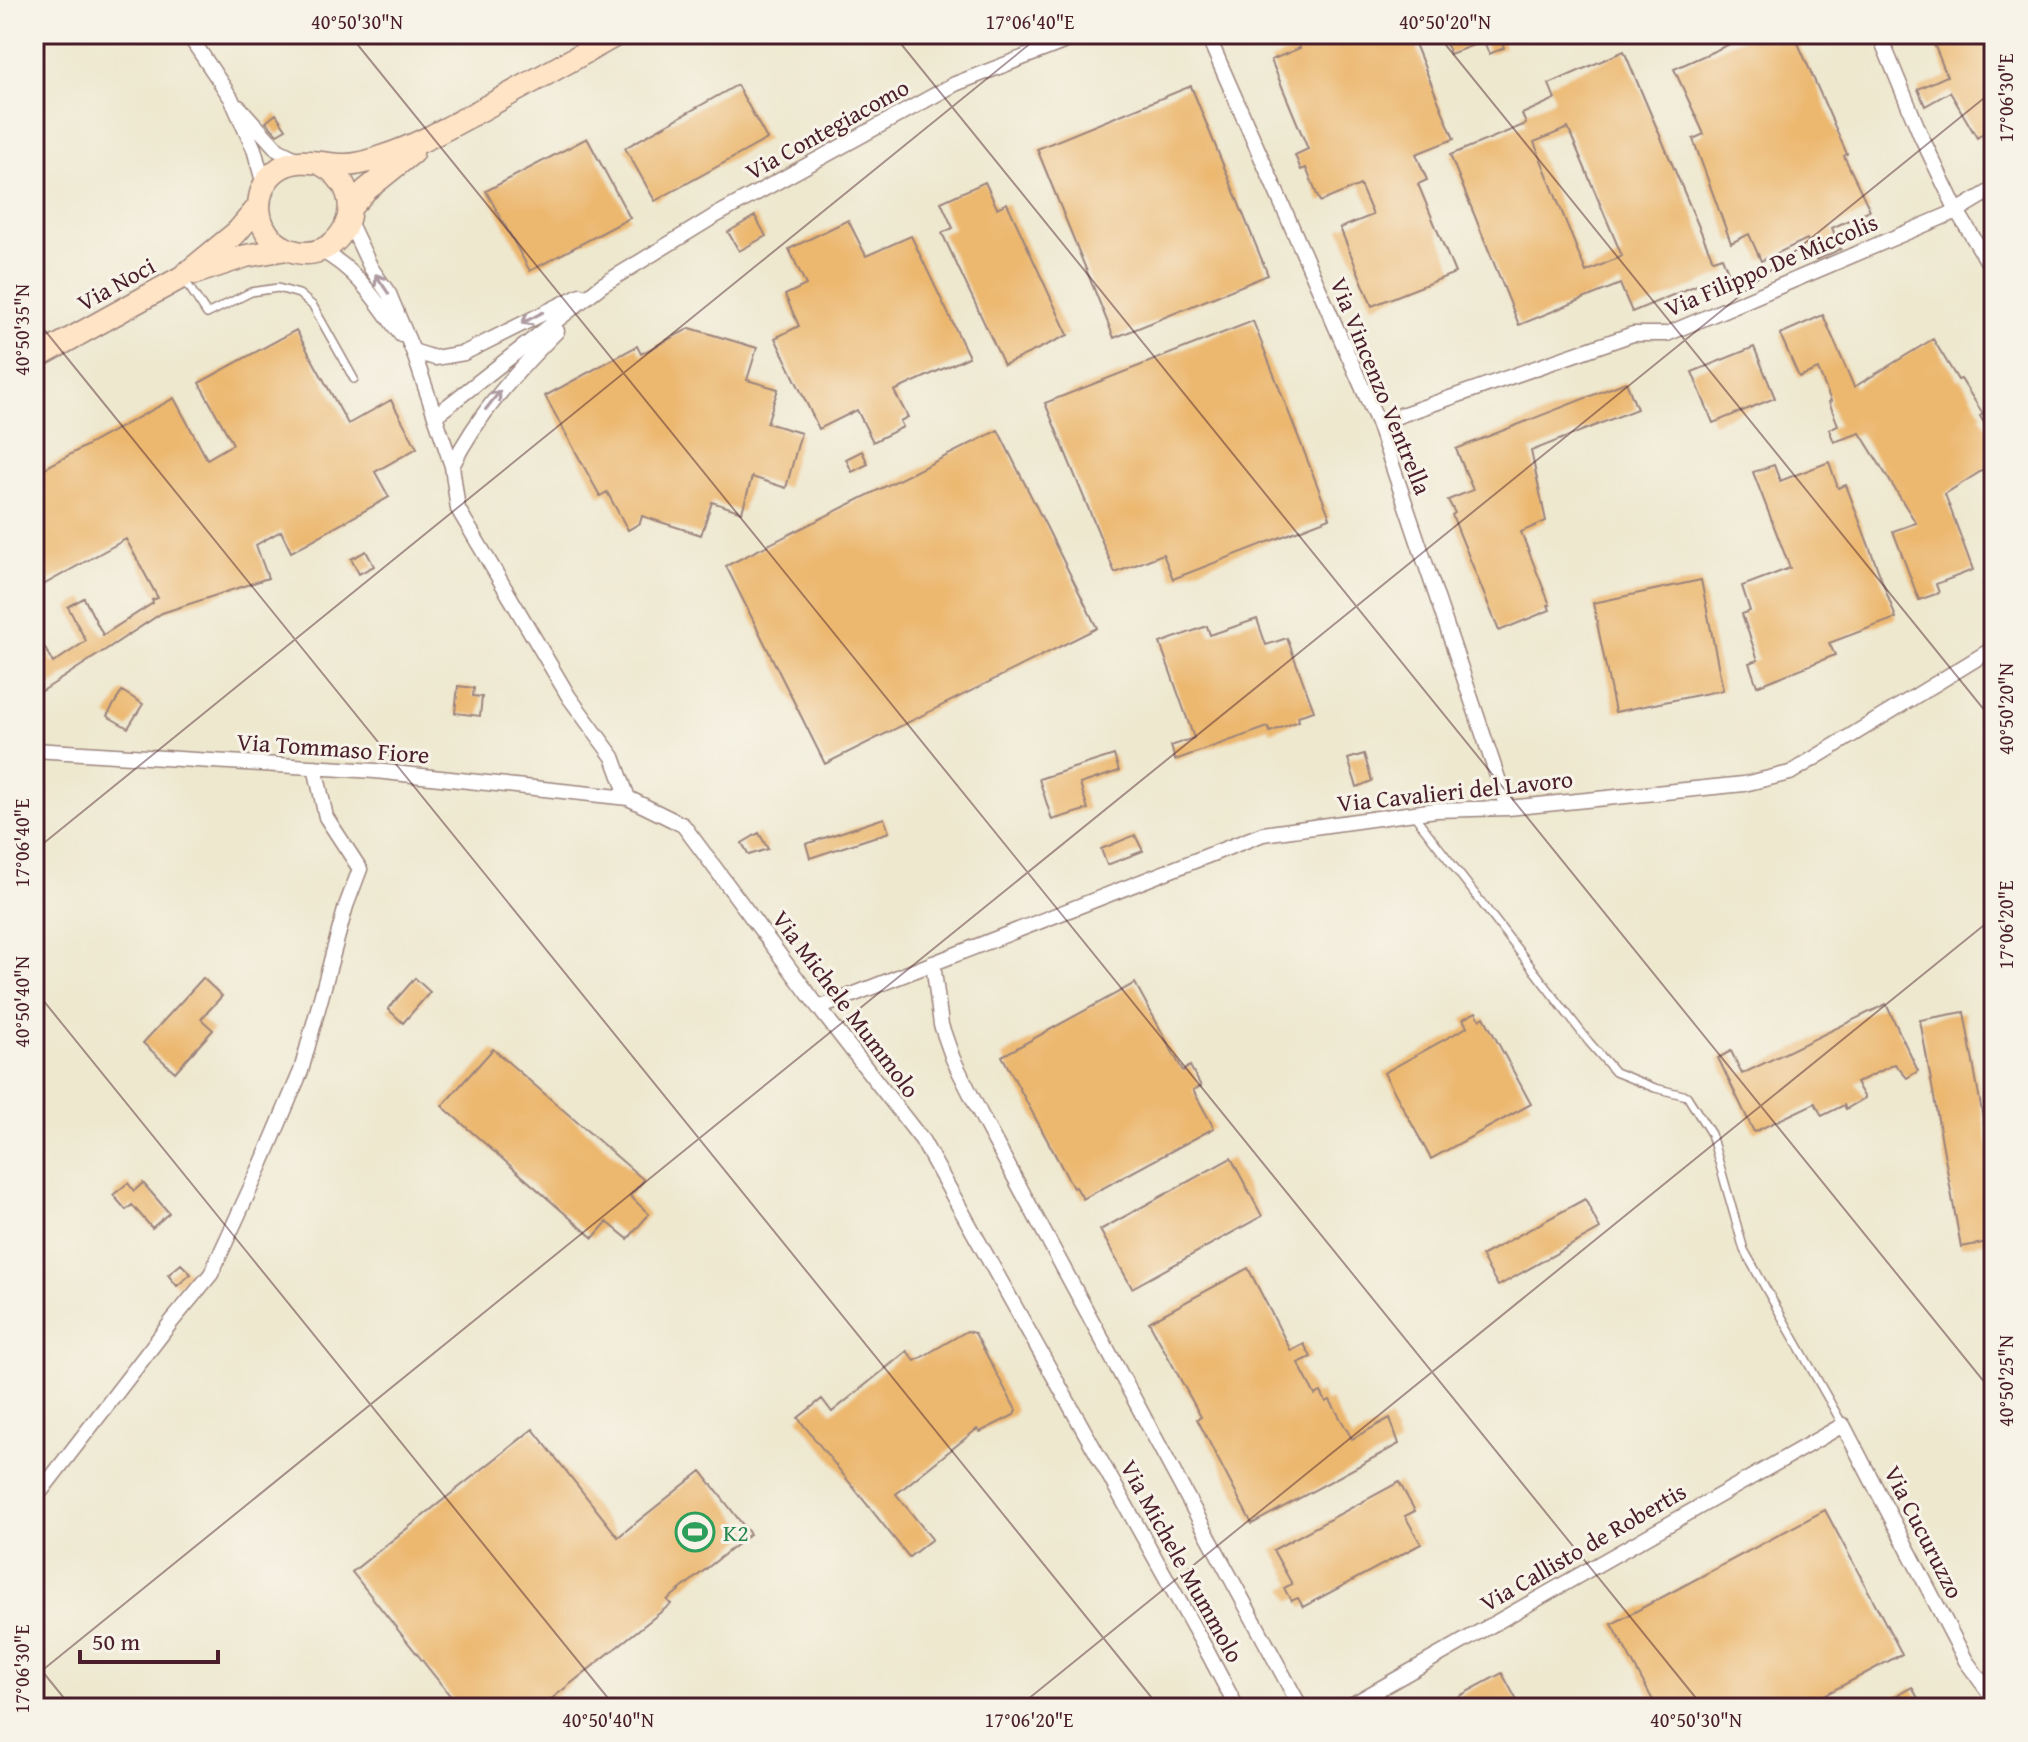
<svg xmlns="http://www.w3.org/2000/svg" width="2028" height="1742" font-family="'Gentium Book Plus',serif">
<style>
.building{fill:#ecb86f;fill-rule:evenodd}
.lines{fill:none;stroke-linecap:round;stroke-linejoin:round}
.service-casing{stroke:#9c847d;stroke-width:10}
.minor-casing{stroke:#9c847d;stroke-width:17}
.secondary-casing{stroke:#9c847d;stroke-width:25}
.service{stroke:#fff;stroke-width:7}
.minor{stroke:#fff;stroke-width:14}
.secondary{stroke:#ffe4c6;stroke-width:22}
.oneway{stroke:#ae9aa0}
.ticks{fill:none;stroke:#4a1f2b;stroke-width:2;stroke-opacity:0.45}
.labels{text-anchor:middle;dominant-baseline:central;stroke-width:6;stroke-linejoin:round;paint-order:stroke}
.street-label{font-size:24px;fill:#4a1f2b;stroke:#f7f3e8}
.leisure-label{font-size:24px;fill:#27864d;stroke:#f7f3e8;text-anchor:start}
.neatline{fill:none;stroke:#4a1f2b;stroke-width:3}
.ticks-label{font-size:20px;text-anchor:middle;fill:#4a1f2b}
</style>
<rect width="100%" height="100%" fill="#f7f3e8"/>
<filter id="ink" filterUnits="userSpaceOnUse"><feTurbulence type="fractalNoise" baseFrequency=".0125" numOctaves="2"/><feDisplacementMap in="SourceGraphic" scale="16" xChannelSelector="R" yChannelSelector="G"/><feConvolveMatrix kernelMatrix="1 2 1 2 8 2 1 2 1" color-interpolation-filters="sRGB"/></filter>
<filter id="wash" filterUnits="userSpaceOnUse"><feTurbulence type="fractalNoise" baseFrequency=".006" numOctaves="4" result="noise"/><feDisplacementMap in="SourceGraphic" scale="32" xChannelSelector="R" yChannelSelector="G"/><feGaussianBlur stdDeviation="1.8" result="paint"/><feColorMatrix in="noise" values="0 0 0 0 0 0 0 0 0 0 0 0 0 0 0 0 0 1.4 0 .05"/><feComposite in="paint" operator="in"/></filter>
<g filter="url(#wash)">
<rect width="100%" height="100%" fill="#eee8cf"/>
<g id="blocks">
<!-- building -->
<path class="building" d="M1294,34H1411L1454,139L1416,154L1427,180L1418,184L1455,273L1372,306L1340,228L1373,215L1360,185L1320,202L1306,168L1301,170L1295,155L1308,149L1271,60L1300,48Z
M1442,34H1499L1504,48L1489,54L1484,41L1450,54Z
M1752,34H1794L1847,154L1844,156L1870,210L1832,228L1841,249L1816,260L1807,239L1761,261L1749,234L1731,243L1693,139L1704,134L1674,69Z
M1930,34H1994V133L1986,131L1977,138L1950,92L1925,106L1918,89L1947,76Z
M1624,51L1713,260L1722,257L1728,272L1632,312L1620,284L1519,325L1450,155L1526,124L1522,114L1555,99L1549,84ZM1568,128L1622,256L1586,272L1534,142Z
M737,85L767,139L655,201L625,148Z
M1191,86L1268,275L1114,338L1037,149Z
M276,114L286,129L277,134L266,122Z
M587,138L630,218L530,271L486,191Z
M985,182L997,208L1007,203L1068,335L1004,365L942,233L953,228L941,202Z
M755,216L766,236L739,251L728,232Z
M848,220L866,256L911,236L969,357L894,391L908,417L900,421L903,427L873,442L857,410L819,429L775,338L799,326L785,295L806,285L789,249Z
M1823,315L1854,387L1933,339L1958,380L1961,379L1983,414L1980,416L1994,439V463L1945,494L1973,570L1936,584L1939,593L1919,600L1893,531L1916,523L1860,433L1834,442L1829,429L1838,425L1829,402L1831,401L1818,369L1799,377L1780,334Z
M1253,321L1330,518L1173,579L1163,554L1115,573L1045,403Z
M690,328L757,348L747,380L778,389L767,423L801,433L786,488L752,477L742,512L712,502L701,535L642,516L640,523L628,530L607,492L600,496L545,396L637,346L641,354Z
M296,330L348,424L391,400L417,448L375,472L389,497L291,552L281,531L256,545L268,578L162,613L44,690L34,695V628L53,663L86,641L68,607L84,598L103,635L153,603L152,600L158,598L126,539L34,590V474L174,398L207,459L233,444L199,383Z
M1754,347L1775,398L1713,423L1692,372Z
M1626,382L1637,409L1531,451L1546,521L1521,532L1550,605H1548L1550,610L1499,631L1452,515L1455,513L1448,500L1473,490L1456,449Z
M998,430L1097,628L825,764L726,566Z
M862,451L868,464L852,472L846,459Z
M1829,462L1838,488L1846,485L1896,618L1829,643L1835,655L1757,686L1749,663L1758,660L1742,614L1750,611L1742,586L1790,568L1753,472L1774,465L1780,481Z
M366,551L374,566L359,574L351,559Z
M1701,580L1723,690L1615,712L1593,603Z
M1257,619L1266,645L1287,638L1314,711L1298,716L1299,721L1270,732L1268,727L1175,760L1171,746L1194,738L1160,643L1207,626L1210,635Z
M458,686L474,688L473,696L482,697L480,716L455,713Z
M122,691L143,704L128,728L107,716Z
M1364,754L1372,781L1357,787L1348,759Z
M1114,755L1119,771L1080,784L1088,809L1052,820L1039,779Z
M884,818L889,832L810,858L806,844Z
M759,833L768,849L749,855L742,843Z
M1135,835L1143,851L1107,865L1101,849Z
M203,978L222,996L201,1019L213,1030L175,1072L143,1043Z
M415,978L430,992L403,1023L388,1009Z
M1135,983L1183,1071L1190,1066L1201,1086L1193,1090L1214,1128L1083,1199L1076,1187L1073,1188L1002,1056Z
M1886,1004L1918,1071L1907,1078L1895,1064L1856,1083L1865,1098L1846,1109L1844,1105L1822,1116L1815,1103L1754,1132L1718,1058L1731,1051L1742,1074Z
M1476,1012L1480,1020L1484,1017L1531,1104L1431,1159L1384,1073L1467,1027L1463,1019Z
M1964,1012L1994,1179V1241L1961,1247L1920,1020Z
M493,1049L644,1180L630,1196L649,1214L628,1239L607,1222L593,1238L442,1106Z
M1231,1158L1262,1216L1132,1288L1100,1230Z
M128,1183L134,1191L143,1183L169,1213L152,1228L132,1205L126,1210L113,1195Z
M1585,1199L1600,1229L1498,1286L1481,1256Z
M181,1264L191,1274L177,1286L168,1275Z
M1248,1268L1291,1351L1304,1344L1311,1357L1298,1363L1315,1395L1321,1392L1326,1402L1330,1400L1352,1439L1390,1418L1399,1444L1252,1524L1197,1419L1201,1417L1149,1322Z
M967,1331L975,1333L1016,1410L1014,1415L980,1432L977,1429L896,1494L932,1539L909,1557L798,1418L822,1399L832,1412L907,1351L915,1361Z
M533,1429L618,1537L701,1471L750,1534L667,1600L671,1604L540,1708H460L352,1572Z
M1399,1482L1415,1511L1405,1516L1421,1544L1303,1607L1298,1598L1291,1601L1284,1588L1292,1584L1273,1550Z
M1825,1510L1902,1654L1800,1708H1657L1612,1624Z
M1502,1673L1521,1708H1437Z
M1912,1687L1923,1708H1874Z"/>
</g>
</g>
<g filter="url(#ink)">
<use href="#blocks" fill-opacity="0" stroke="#9c847d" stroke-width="2"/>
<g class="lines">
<!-- service casing -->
<g class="service-casing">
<path id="service" d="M184,279L207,314L251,292L278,288L299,294L313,306L354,379
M1414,815L1589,1042L1615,1072L1655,1088L1687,1096L1711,1134L1744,1250L1843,1425"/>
</g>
<!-- minor casing -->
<g class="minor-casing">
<path id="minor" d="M188,34L231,98L254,149L264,185
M1207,34L1378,423L1508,808
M1879,34L1921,136L1957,211L1994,272
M239,107L278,150L300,161
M348,219L371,268L389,294L413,351L452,466L458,509L569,697L613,757L628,798
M320,250C358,270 376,301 401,335
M413,351L435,358L464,353L580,295
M435,416L602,285L713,217L955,84L1084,34
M1378,423L1633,334H1667L1957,211L1994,189
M452,466C478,414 516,372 557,331
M34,750L375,771L628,798L683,825L819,1008L922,1140L1208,1653L1237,1708
M933,963L941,1025L953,1059L984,1121L1301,1708
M819,1008L1263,834L1436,810L1508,808L1744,784L1790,773L1994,648
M34,1500L172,1321L211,1274L262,1163L301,1071L346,906L360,869L326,817L315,767
M1346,1708L1843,1425L1966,1661L1994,1699"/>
</g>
<!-- secondary casing -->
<g class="secondary-casing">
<path id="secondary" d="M321,164C380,196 338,273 285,248C253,233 250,187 280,168C300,156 323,165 345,165C356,165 370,161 381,157C419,145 455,124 490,105C533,81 576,58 618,34
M350,208L366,190L412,153
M195,273L246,256L287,249
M34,359L182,277L237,232L259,206"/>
</g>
<!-- service -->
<use href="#service" class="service"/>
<!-- minor -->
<use href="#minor" class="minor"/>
<!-- secondary -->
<use href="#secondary" class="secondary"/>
</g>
<!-- one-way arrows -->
<defs><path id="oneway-shaft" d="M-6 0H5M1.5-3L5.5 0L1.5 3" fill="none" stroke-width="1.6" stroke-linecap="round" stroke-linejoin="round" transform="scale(2)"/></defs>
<g class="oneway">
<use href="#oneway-shaft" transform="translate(382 284) rotate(-124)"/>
<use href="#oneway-shaft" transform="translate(532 318) rotate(152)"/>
<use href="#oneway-shaft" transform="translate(493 400) rotate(-52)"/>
</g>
</g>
<!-- ticks -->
<path class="ticks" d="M349,34L1704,1708M893,34L1994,1394M1437,34L1994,722M1981,34L1994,50M34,317L1160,1708M34,851L1042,34M34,989L616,1708M34,1661L72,1708M34,1677L1994,90M1017,1708L1994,917"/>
<!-- icons -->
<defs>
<g id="stadium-ring" transform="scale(2)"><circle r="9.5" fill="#f7f3e8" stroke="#2e9e5b" stroke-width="1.5"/><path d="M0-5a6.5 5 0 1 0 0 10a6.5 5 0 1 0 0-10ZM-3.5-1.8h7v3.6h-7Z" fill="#2e9e5b"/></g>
</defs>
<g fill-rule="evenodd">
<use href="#stadium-ring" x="695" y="1532"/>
</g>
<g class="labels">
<!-- street labels -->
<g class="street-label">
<text transform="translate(827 129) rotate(-29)">Via Contegiacomo</text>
<text transform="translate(1771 265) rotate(-23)">Via Filippo De Miccolis</text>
<text transform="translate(116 284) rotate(-29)">Via Noci</text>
<text transform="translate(1381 386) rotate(68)">Via Vincenzo Ventrella</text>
<text transform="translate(333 748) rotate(4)">Via Tommaso Fiore</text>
<text transform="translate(1455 791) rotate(-6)">Via Cavalieri del Lavoro</text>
<text transform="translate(846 1004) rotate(53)">Via Michele Mummolo</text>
<text transform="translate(1924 1532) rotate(63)">Via Cucuruzzo</text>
<text transform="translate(1583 1547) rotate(-30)">Via Callisto de Robertis</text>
<text transform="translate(1182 1561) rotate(61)">Via Michele Mummolo</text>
</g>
<!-- leisure labels -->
<g class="leisure-label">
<text x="723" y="1532">K2</text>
</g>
</g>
<!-- margin -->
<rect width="2028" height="1742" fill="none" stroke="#f7f3e8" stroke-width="88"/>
<!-- scale -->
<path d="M80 1650v12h138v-12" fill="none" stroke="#4a1f2b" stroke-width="4"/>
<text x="92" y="1650" font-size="24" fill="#4a1f2b" stroke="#f7f3e8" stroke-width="6" paint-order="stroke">50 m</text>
<rect x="44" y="44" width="1940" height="1654" class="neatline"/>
<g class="ticks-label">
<text x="357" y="29">40°50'30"N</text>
<text x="1030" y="29">17°06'40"E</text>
<text x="1445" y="29">40°50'20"N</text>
<text transform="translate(2006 98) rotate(-90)" y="7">17°06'30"E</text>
<text transform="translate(22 330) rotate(-90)" y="7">40°50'35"N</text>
<text transform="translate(2006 709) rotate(-90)" y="7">40°50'20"N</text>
<text transform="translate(22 843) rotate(-90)" y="7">17°06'40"E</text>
<text transform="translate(2006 925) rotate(-90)" y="7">17°06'20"E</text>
<text transform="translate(22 1002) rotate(-90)" y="7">40°50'40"N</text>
<text transform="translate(2006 1381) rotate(-90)" y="7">40°50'25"N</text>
<text transform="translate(22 1669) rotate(-90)" y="7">17°06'30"E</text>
<text x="608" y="1727">40°50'40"N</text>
<text x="1029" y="1727">17°06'20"E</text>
<text x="1696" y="1727">40°50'30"N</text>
</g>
</svg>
